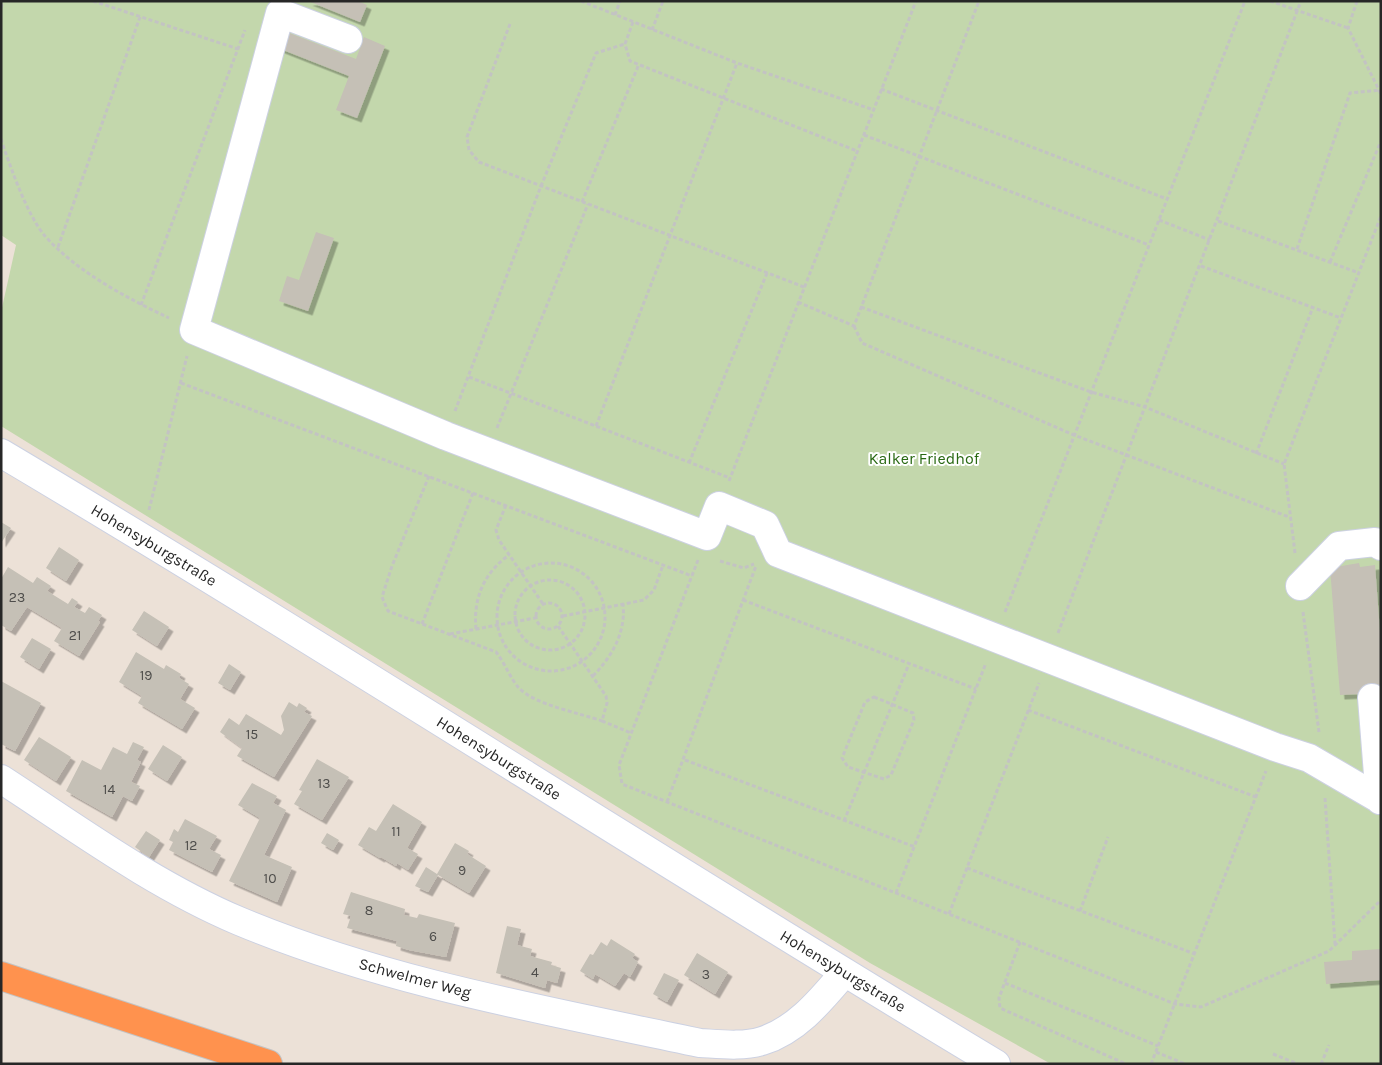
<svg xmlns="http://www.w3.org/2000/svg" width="1382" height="1065" font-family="Karla,sans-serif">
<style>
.cemetery{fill:#c3d7ac}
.building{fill:#c5c0b6;filter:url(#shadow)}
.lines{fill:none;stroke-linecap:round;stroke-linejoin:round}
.minor-casing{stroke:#ccd1e2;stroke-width:30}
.highway-casing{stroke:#c3c3c3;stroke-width:30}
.path{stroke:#c3c3c3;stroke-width:3;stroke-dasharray:4 2.5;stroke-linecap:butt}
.minor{stroke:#fff;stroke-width:28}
.highway{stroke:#ff924e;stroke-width:28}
.labels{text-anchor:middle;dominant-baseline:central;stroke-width:4;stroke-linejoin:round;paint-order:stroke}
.number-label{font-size:14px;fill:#4e4d4b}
.park-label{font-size:16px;fill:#296913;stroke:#fff}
.street-label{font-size:16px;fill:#272727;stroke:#fff}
</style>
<defs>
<filter id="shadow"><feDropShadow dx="4.5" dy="4.5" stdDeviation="0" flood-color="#0004"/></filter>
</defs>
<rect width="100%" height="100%" fill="#ece1d7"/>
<!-- cemetery -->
<path class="cemetery" d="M1,1H1381V1064H1051L870,963L1,426V312L16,245L1,235Z"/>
<!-- building -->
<path class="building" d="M308,1H358L367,5L360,22Z
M284,31L356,59L364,37L385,46L357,118L336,110L349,76L278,48Z
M316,232L334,238L308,311L279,301L287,276L299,280Z
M1,522L11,528L1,543Z
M59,547L79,560L66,581L46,568Z
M1359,563L1360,567L1375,565L1381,645V693L1340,695L1330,568Z
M8,567L33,583L37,577L51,586L47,591L68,604L72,598L78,602L74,607L85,613L89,607L102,615L98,621L100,622L79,656L54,641L62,628L27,607L11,631L1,625V579Z
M144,611L169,627L157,646L132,630Z
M32,638L51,649L39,669L20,657Z
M136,652L164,669L166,665L181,674L179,678L189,684L180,699L195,708L182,729L138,703L142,696L119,682Z
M229,664L241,672L230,690L218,683Z
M1,681L41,703L15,751L1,744Z
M289,702L297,707L299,703L307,708L304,712L312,716L274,777L237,756L242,748L220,732L229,718L239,725L246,714L281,735L284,730L281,716Z
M39,737L71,757L56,781L24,760Z
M133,742L144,747L137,760L141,762L131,782L140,786L132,801L123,796L112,817L66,791L82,760L101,770L113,747L127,754Z
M163,745L182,757L167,781L148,769Z
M317,759L349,777L322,820L294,804L302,791L299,790Z
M252,783L277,796L273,803L286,810L264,855L292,867L277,902L229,881L260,818L238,805Z
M393,804L422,822L407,848L418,854L408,870L397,863L396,866L381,857L380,858L358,845L369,827L376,831Z
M185,819L217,836L209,849L221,855L212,872L169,850L173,842L169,840L174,829L178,832Z
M146,831L160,840L149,857L135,847Z
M327,833L339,840L333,850L321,843Z
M455,843L469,851L467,854L486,866L469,893L438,875L428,892L415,886L426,867L437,874Z
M351,892L405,909L404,915L417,918L419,914L455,923L446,957L409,950L396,946L397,941L347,928L351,916L343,914Z
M507,926L521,929L517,945L532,949L530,956L552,962L551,965L561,968L557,983L547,980L545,988L496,973Z
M611,939L635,954L632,958L638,962L630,977L624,973L615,986L595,974L593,979L580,971L590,954L593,955L601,942L607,946Z
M1381,949V980L1326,984L1324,962L1352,960V951Z
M697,953L728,972L715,994L684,975Z
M664,973L679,980L667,1002L653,994Z"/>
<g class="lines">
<!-- minor casing -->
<g class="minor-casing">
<path id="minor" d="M348,39L280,13L194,330L446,436L707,536L719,506L765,525L778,553L1275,747L1309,758L1381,800
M1,453C336,652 662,864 996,1064
M1300,586L1339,546L1375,542L1381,546
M1372,698L1380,800
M1,779C78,829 154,885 239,921C385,982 545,1010 700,1043C719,1044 743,1047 762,1041C797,1030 821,1000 844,973"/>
</g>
<!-- highway casing -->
<g class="highway-casing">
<path id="highway" d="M1,976L268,1064"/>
</g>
<!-- path -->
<path class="path" d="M93,1L238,49
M581,1L737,63L874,110
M1270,1L1348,28
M1357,1L1348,28L1381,94
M1,8L3,1
M615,15L620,1
M633,22L625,44L630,61L857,151
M510,24L467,137L469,150L479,162L804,287
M652,30L663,1
M881,89L1167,199
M864,135L1149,245
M1,139C10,166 27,215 45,236C77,272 127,298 169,318
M582,202L639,64
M1159,220L1210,240
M1218,221L1359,273
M58,247L140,17
M1297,249L1350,93L1380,90
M1330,262L1381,141
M1201,266L1341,318
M798,302L854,326L979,1
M141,305L245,30
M861,307L1091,392L1145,407L1284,464
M854,326L862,343L1074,435L1289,517
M469,377L730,478
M181,383L692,576
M455,411L541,186L596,53L625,44
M596,426L737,63
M497,428L588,204
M1256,454L1313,307
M689,463L767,273
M429,476L392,566L382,597L388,611L496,652C505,663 511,680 519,688C535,705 580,713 602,721
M729,481L916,1
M506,505L496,530L499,540L543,604
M149,510L187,356
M1295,553L1284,464L1381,216
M698,560L619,765L622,784L1175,1004L1201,1007L1329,951L1381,900
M720,561L744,568L754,564
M497 617a54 54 0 1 1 108 0a54 54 0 1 1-108 0Z
M515 615a35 35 0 1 1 70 0a35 35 0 1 1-70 0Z
M743,600L976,689
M536 616a13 13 0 1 1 26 0a13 13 0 1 1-26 0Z
M1005,612L1245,1
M1303,612L1319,732
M563,616L644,600L654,590L663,565
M422,624L473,493
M558,626L606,696L607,703L602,721L631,733
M476,629C473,598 484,573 509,555
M1058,633L1301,1
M450,634L535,618
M593,676C612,656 626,633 623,604
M874,697L913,713L914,720L891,775L884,779L848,767L842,758L865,702Z
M1028,710L1256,797
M685,760L915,847
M1325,798L1335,944
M667,802L756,566
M844,821L909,664
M967,868L1195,954
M896,893L986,663
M1080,911L1108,837
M949,914L1039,683
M1020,942L999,998L1000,1008L1126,1064
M1005,983L1158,1046
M1156,1052L1185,1064
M1273,1054L1298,1064
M1151,1064L1266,771
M1321,1064L1329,1045"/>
<!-- minor -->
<use href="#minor" class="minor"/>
<!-- highway -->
<use href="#highway" class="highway"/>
</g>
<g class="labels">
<!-- number labels -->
<g class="number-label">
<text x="17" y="597">23</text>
<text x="75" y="635">21</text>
<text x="146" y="675">19</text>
<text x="252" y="734">15</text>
<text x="324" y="783">13</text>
<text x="109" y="789">14</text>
<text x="396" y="831">11</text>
<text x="191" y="845">12</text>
<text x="462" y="870">9</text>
<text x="270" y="878">10</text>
<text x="369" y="910">8</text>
<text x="433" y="936">6</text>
<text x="535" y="972">4</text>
<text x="706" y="974">3</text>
</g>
<!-- park labels -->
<g class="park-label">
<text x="924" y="458">Kalker Friedhof</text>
</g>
<!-- street labels -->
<g class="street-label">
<text transform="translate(154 545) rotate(31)">Hohensyburgstraße</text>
<text transform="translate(499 758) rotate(32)">Hohensyburgstraße</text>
<text transform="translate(843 971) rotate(31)">Hohensyburgstraße</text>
<text transform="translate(415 978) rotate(15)">Schwelmer Weg</text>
</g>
</g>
<!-- border -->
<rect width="1382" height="1065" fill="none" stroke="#272727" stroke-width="5"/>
</svg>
